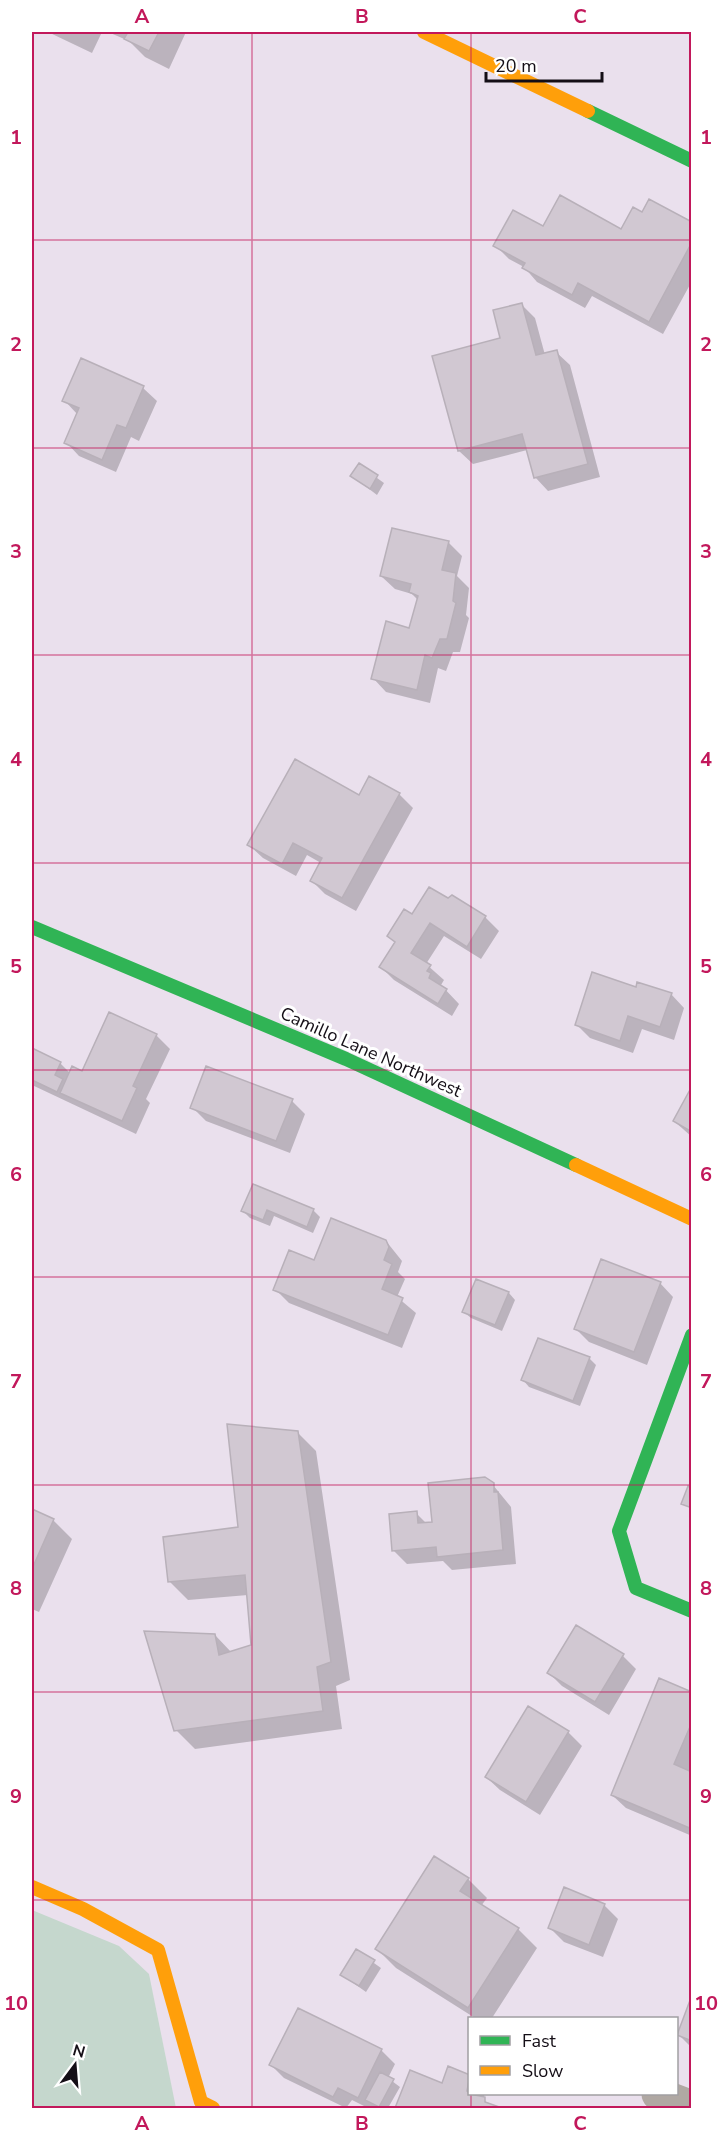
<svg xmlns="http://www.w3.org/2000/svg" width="723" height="2140" font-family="'Nunito Sans',sans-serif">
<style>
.green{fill:#c5d7cd}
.shadow{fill:#0003}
.building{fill:#d1c8d2;stroke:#b8b0b9;stroke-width:1.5}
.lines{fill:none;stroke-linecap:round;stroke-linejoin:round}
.street{stroke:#b0a8a3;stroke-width:33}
.fast{stroke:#30b455;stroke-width:14}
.slow{stroke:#ff9f0a;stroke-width:14}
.grid{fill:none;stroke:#c2185b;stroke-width:1.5;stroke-opacity:0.55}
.labels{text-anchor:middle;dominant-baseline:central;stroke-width:6;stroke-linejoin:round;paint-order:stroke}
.street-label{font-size:18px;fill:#140e16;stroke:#fff}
.neatline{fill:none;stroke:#c2185b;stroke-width:2}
.grid-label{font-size:20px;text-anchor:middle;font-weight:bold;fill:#c2185b}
</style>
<rect width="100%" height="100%" fill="#eae0ed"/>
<!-- green -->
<path class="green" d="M32,1910L119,1946L149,1974L176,2108H32Z"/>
<!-- shadow -->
<path class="shadow" d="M48,32H102L92,53Z
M108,32H186L169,69L145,57L129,41Z
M643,214L692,224V281L663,334L592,296L585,308L537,282L524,267L509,259L495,245L621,231Z
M521,304L535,318L545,355L556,352L570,365L600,477L548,491L535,477L527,450L473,464L459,451L501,339Z
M82,360L143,388L157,401L139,441L131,437L116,472L79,456L66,442L78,415L64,400Z
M359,465L384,483L377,495L352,476Z
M393,530L449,543L462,556L457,576L469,588L466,615L469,618L460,652H453L446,671L438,668L430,703L386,692L373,678L410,630L418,600L412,594L395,589L381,576Z
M370,778L399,794L413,808L356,911L325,894L312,881L321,863L307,855L296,876L263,858L249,845L360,797Z
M452,897L485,917L499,931L481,959L444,936L426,964L444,980L441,985L459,1004L452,1016L394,980L381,967L396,943L389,936Z
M637,989L671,994L684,1008L674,1040L642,1029L633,1053L590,1038L577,1025Z
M156,1035L170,1049L146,1099L150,1103L136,1134L32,1085V1049L60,1063L71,1074L83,1073Z
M692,1089V1137L674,1121Z
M292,1101L305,1114L290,1153L206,1121L192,1107Z
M254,1186L313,1210L320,1217L313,1233L274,1216L270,1226L250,1218L243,1211Z
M386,1241L402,1261L398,1272L405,1279L397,1297L416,1313L402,1348L289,1303L275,1289Z
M477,1280L509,1293L515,1300L502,1331L471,1318L464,1312Z
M660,1283L673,1297L647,1365L589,1342L576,1329Z
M589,1358L596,1365L580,1406L529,1387L523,1380Z
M297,1432L316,1451L350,1680L336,1686L342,1729L195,1749L176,1730L215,1635L232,1653L253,1646L248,1595L188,1600L169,1581L240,1528Z
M493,1485L511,1507L516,1564L452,1570L443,1561L407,1564L394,1551L416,1513L427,1524H433Z
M32,1511L53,1520L72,1539L39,1612L32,1609Z
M623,1656L636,1669L609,1715L562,1686L549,1673Z
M692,1693L689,1773L692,1836L626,1808L612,1795Z
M529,1708L568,1732L582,1746L540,1815L500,1790L486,1777Z
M468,1879L487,1898L481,1906L518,1929L537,1948L492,2018H475L396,1968L377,1949Z
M604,1905L618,1919L603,1957L564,1942L550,1928Z
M357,1951L381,1968L366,1992L342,1975Z
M692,1999V2048L679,2035Z
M381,2050L395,2064L388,2078L400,2087L388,2108L374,2106L368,2108L352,2100L346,2108L284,2078L271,2065Z
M411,2072L443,2085L470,2076V2094H485L482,2100L500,2108H397Z"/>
<!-- building -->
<path class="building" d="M128,32H127H159L149,51L124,39Z
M560,195L621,229L633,207L642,212L649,199L692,222V242L649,322L578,283L572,295L522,268L525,263L493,246L513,210L543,226Z
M522,303L536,355L557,350L588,464L534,478L522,434L458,451L432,356L500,338L493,310Z
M81,358L144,386L126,428L117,425L102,460L64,443L79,408L62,401Z
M359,463L378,475L370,489L350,476Z
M392,528L449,541L442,570L456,573L453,601L456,603L447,639H440L432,658L425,655L417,690L371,679L386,621L409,628L418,596L409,592L411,584L380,576Z
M295,759L359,795L369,776L400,793L342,898L310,881L322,858L293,843L282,864L247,845Z
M429,887L448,898L452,895L486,916L467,947L430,923L411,953L431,965L427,971L431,973L429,978L447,989L438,1004L379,967L395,942L387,936L404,909L412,914Z
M592,972L636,987L637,982L672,993L660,1027L628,1016L620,1041L575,1025Z
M109,1012L157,1034L133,1086L137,1088L122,1121L60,1093L72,1066L82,1071Z
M32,1048L61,1062L55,1075L63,1079L57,1092L32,1080Z
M206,1066L293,1099L276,1141L190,1108Z
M692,1086V1132L673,1121Z
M253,1184L314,1209L307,1227L267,1210L263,1220L241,1211Z
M331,1218L386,1240L389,1247L384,1260L392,1264L382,1289L403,1298L388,1335L273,1290L289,1250L314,1260Z
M601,1259L661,1282L634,1352L574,1329Z
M476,1279L509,1292L495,1325L462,1312Z
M538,1338L590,1357L573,1401L521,1380Z
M227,1424L298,1431L331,1662L317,1667L323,1711L174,1731L144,1631L215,1634L219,1655L251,1645L245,1575L168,1582L163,1537L238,1527Z
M485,1477L494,1483V1492H498L503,1550L437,1557L436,1547L392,1551L389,1514L417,1511L418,1523L432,1522L428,1483Z
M688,1486L692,1488V1508L681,1504Z
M32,1509L54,1519L32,1569Z
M576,1625L624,1654L595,1702L547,1673Z
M659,1678L692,1692V1722L674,1764L692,1772V1829L611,1795Z
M528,1706L569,1731L526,1802L485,1777Z
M434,1856L469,1878L460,1891L519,1928L468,2008L375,1949Z
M564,1887L605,1904L589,1945L548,1928Z
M356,1949L375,1960L359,1986L340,1975Z
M692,1995V2041L677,2035Z
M298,2008L382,2049L358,2098L338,2088L333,2097L269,2065Z
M448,2066L470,2075L467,2091L470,2094L485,2097V2102L502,2108H395L410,2070L442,2083Z
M380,2072L394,2079L379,2107L365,2100Z"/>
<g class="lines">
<!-- street -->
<path class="street" d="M658,2094L692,2107"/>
<!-- fast -->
<path class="fast" d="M588,111L692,161
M32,927L346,1059L576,1165
M692,1335L619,1531L636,1588L692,1611"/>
<!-- slow -->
<path class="slow" d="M424,32L588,111
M576,1165L692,1219
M32,1887L83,1909L158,1950L201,2102L213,2108"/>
</g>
<!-- grid -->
<path class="grid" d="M252,32V2108M471,32V2018M32,240H692M32,448H692M32,655H692M32,863H692M32,1070H692M32,1277H692M32,1485H692M32,1692H692M32,1900H692M471,2094V2108"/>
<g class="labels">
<!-- street labels -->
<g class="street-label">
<text transform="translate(371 1052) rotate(24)">Camillo Lane Northwest</text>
</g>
</g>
<!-- border -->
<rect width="723" height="2140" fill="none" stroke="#ffffff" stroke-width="66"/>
<!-- legend -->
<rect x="468" y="2017" width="210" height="78" fill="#ffffff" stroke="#a19fa2" stroke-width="1.5"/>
<rect x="480" y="2036" width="30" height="9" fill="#30b455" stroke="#a19fa2" stroke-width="1.5"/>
<text x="522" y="2047" font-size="18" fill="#140e16">Fast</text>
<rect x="480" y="2066" width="30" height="9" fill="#ff9f0a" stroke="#a19fa2" stroke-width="1.5"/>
<text x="522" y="2077" font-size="18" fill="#140e16">Slow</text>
<!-- north arrow -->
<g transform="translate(75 2065) rotate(16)" stroke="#ffffff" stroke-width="4.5" paint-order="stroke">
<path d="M0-4.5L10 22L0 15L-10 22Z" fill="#140e16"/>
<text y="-9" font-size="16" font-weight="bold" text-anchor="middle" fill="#140e16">N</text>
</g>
<!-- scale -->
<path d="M486 72v9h116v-9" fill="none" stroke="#140e16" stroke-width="3"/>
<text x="495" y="72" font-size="18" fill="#140e16" stroke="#ffffff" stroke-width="4.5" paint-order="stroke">20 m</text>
<rect x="33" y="33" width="657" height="2074" class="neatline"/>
<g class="grid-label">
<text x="142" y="23">A</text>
<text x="362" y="23">B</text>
<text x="580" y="23">C</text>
<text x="16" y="144">1</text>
<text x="706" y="144">1</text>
<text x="16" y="351">2</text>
<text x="706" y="351">2</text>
<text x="16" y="558">3</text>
<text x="706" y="558">3</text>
<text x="16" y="766">4</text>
<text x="706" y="766">4</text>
<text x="16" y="973">5</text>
<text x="706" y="973">5</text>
<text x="16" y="1181">6</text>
<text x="706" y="1181">6</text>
<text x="16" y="1388">7</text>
<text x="706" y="1388">7</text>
<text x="16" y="1595">8</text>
<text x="706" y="1595">8</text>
<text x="16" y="1803">9</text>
<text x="706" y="1803">9</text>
<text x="16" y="2010">10</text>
<text x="706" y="2010">10</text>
<text x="142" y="2130">A</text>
<text x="362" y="2130">B</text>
<text x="580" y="2130">C</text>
</g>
</svg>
